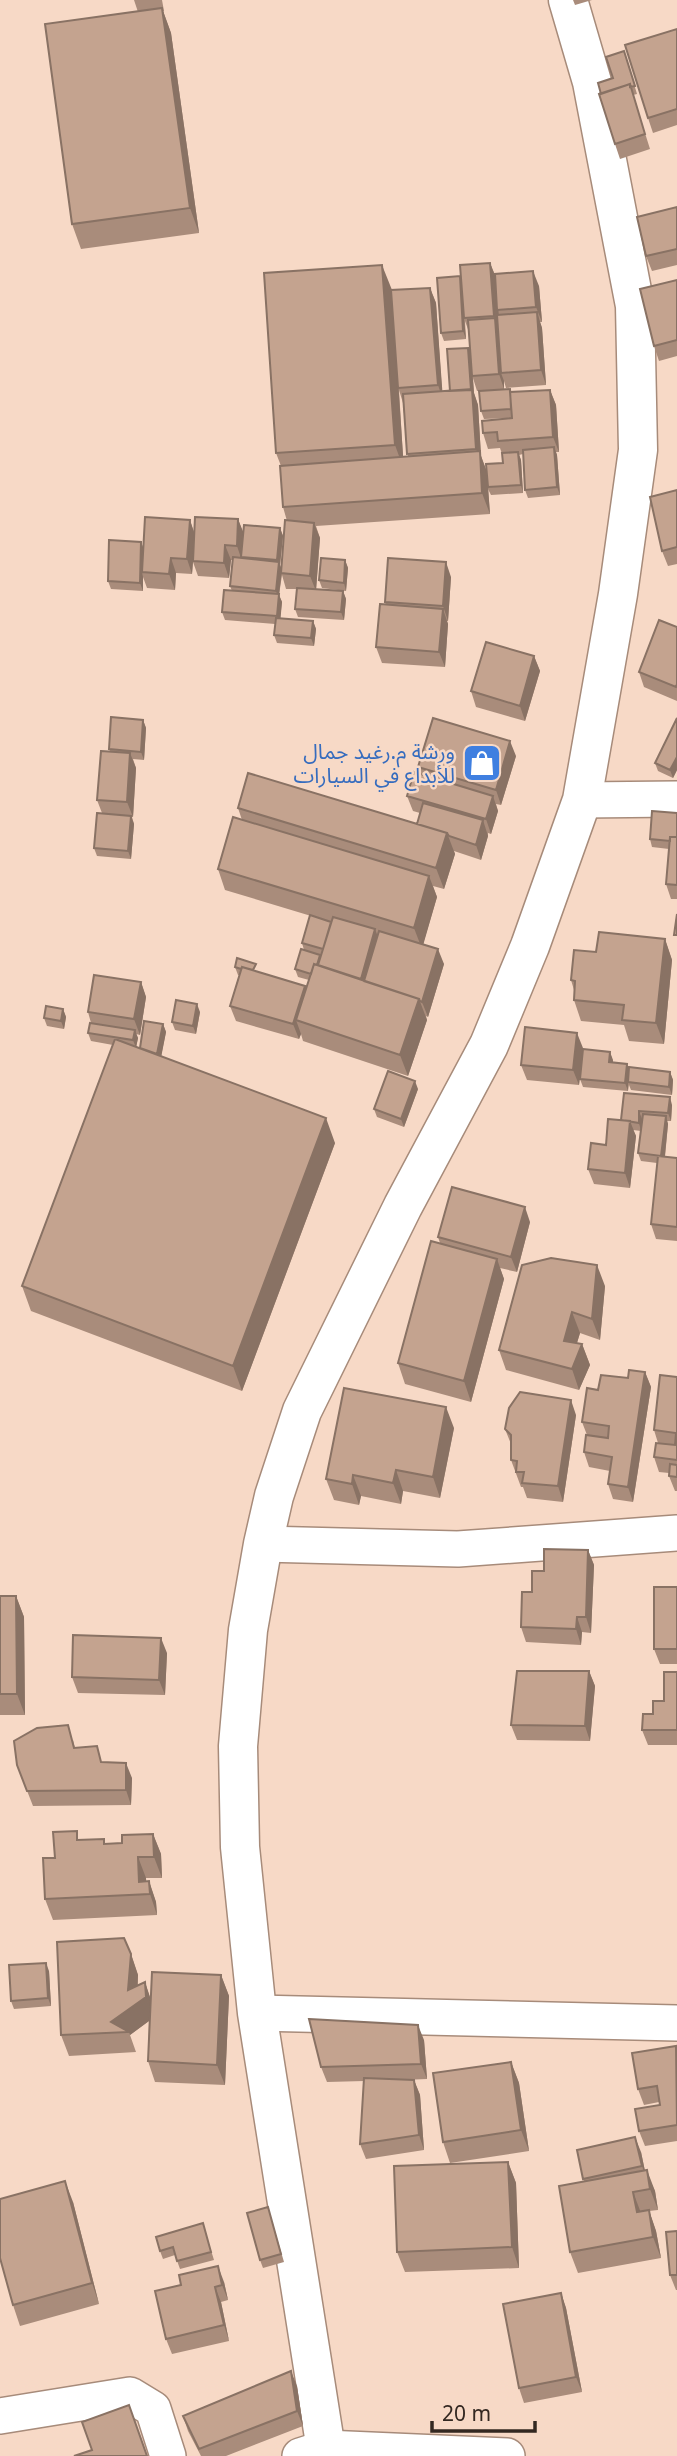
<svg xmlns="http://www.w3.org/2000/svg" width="677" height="2456" font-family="'Noto Sans','Noto Sans Arabic',sans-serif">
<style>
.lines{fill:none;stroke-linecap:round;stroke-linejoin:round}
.minor-casing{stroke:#a78b7a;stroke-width:38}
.tertiary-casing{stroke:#a78b7a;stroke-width:41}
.minor{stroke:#fff;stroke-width:35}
.tertiary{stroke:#fff;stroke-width:38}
.wall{fill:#a98c7b;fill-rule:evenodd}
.shaded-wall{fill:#897264}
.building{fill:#c4a38f;stroke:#897264;stroke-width:2}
.labels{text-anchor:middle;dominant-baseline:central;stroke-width:5;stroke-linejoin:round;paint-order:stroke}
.shop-label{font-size:21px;fill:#366cbe;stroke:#f7d9c6;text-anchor:end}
</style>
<rect width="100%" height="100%" fill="#f7d9c6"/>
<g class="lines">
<!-- minor casing -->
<g class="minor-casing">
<path id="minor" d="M582,800L677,799
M263,1544L458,1549L677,1533
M257,2013L677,2023
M0,2416L130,2395L153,2409L168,2456
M300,2456L325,2448L507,2456"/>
</g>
<!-- tertiary casing -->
<g class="tertiary-casing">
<path id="tertiary" d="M327,2456L257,2013L240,1847L238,1746L248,1630L263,1544L274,1496L302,1411L403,1206L489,1045L530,946L582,800L618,594L638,450L635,306L592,82L568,0"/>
</g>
<!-- minor -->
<use href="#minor" class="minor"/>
<!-- tertiary -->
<use href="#tertiary" class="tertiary"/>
</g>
<!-- wall -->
<path class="wall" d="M134,0H162L164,11H163L171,33L199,233L81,249L72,224L138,12Z
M573,0H592L575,5Z
M677,29V125L653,133L648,118Z
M624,51L637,94L633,95L650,149L620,159L615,144L601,93L613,78Z
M677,207V265L652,271L646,256Z
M490,263L495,275L539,286L542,322H540L542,328L546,385L506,388L504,381V389L511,392L550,390L556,405L559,452H556L557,455L560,495L528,498L525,490L523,454L519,455L521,460L523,493L491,495L488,489L490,514L316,526L320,538L316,589L343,591L346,599L344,620L298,617L295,609L297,589H286L282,575L279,595L282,602L280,619L313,621L316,629L314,646L277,643L274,635L275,624L225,620L222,612L232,591L230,586L233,560H231L229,578L198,576L193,562L192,574L176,573L175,590L147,588L143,577V591L111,589L108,581L141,542L143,547L190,520L194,533L238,519L243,533L280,528L283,536L280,565L281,568L287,521L283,507L281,466L276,453L392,290L430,288L436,303L442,391H450L470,354L469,332L465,321L466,339L444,341L441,333L460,276L461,281ZM473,378L477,391L485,390L481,411L484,419L512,418L483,433L488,449L500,448L502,454L503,463L486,470L481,456L478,405L474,393ZM399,390L403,403L408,456L403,457Z
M677,280V356L659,361L654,346Z
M677,490V564L668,566L662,551Z
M345,560L348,568L346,591L322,588L319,580Z
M451,577L448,621H447L448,624L445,667L382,663L376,647L386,605L385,602Z
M677,627V701L644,687L639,672Z
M534,656L540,671L525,721L476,707L471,691Z
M677,718V770L673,778L658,771L655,763Z
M143,720L146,728L144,760L133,759L136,768L133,817H132L134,824L131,859L97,856L94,848L102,813L97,800L110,751L109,749Z
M516,756L501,805L496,804L498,811L491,834L488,833V836L481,860L454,851L455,854L444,889L433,886L437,897L423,944L444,964L428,1017L426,1016L427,1020L408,1076L303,1041L301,1034L299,1039L236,1021L230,1006L239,975H238L235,967L258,972L306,989L309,980L298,977L295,969L304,950L302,943L331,922L225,890L218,869L242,820L238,808L417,824L420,813L413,811L407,796L420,774L418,767Z
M677,813V899H671L666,884L669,849L652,847L650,839Z
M665,939L672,960L664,1044L629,1041L624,1025L581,1021L574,1000V990L571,980L596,952Z
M141,982L146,997L140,1035L136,1034L138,1038L136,1047L140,1048L163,1024L166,1032L161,1056L335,1143L242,1391L31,1311L22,1286L113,1045L91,1041L88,1033L91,1023L88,1012Z
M63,1009L66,1017L64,1029L47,1026L44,1018Z
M200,1012L196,1034L175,1030L172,1022Z
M583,1048L579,1085L527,1080L521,1065Z
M610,1052L613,1062L627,1064L629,1069L670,1072L673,1080L672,1095L631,1090L629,1085L628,1091L583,1087L580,1079Z
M418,1089L404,1127L377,1117L374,1109Z
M624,1093L672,1105L671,1121H667L668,1124L665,1157L677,1158V1241L656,1239L651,1224L657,1163L641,1161L638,1153L641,1131L633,1130L636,1136L630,1188L594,1184L588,1169L606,1145L621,1120Z
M530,1222L517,1272L500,1268L504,1279L471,1402L405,1384L398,1363L440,1243L438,1237Z
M605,1286L600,1340L580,1333L577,1343L582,1344L590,1365L579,1390L506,1370L499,1350Z
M645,1372L651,1387L633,1502L613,1499L608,1484L610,1471L589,1467L584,1452L587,1435L582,1422L598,1390Z
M677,1377V1491H675L669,1476V1473L659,1472L654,1457L658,1443L654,1430Z
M576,1415L563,1502L527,1498L523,1487H521L511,1460V1444L505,1429Z
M454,1428L440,1498L403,1491L401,1504L361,1496L359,1505L334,1500L326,1479Z
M588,1550L594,1565L591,1633L582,1632L581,1645L526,1642L521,1627L532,1592Z
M677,1587V1664H660L654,1649Z
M0,1596H16L24,1617L25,1715H0Z
M167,1653L165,1695L78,1693L72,1677Z
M589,1671L595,1686L590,1741L517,1740L511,1725Z
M677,1672V1745H648L642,1730L664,1701Z
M73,1740L75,1748L132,1778L131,1805L33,1806L17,1765Z
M153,1834L161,1854L162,1878H146V1881H149L156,1902L157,1915L53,1920L45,1899L55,1858L81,1840L106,1844L122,1843Z
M131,1954L138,1975V1986L145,1982L150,1998L221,1975L229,1996L225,2085L155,2082L148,2061L149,2021L130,2035L136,2052L69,2056L61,2035Z
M49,1971L51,2006L14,2009L11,2001Z
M424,2040L427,2079L403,2080H414L420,2095L424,2150L366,2159L360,2144L364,2081L327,2082L321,2067Z
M677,2048V2141L645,2146L639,2131L660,2105L659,2102L644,2105L638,2089Z
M511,2062L519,2083L529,2151L450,2163L443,2142Z
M577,2150L641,2152L645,2171L655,2191L658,2210L649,2211L656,2231L661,2258L578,2273L570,2252L584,2182Z
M508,2162L516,2183L519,2268L405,2272L397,2252Z
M73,2202L99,2304L20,2326L13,2305Z
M268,2207L284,2262L263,2268L260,2260Z
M205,2231L214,2260L180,2269L175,2255L163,2259L160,2251Z
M677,2231V2290H676L670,2275Z
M224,2282L228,2300L221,2302L229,2341L172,2354L166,2339L155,2291Z
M561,2293L566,2308L582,2392L524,2403L519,2388Z
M297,2386L303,2426L226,2456H201L188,2431L183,2416Z"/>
<!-- shaded-wall -->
<path class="shaded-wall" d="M162,8L171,33L199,233L190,208Z
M490,263L496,278L500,331L494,316Z
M382,265L392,290L404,470L395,445Z
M533,271L539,286L542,322L536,307Z
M460,276L463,284L464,318L466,339L463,331Z
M430,288L436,303L443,400L438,385Z
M537,312L542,328L546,385L541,370Z
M495,318L500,333L501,373L504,381V389L499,374Z
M468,348L471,356L474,393L478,405L481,456L487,472L490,514L482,493L480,460L476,449Z
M550,390L556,405L559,452L553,437Z
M554,447L557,455L560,495L557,487Z
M518,452L521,460L523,493L521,485Z
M238,519L244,534L241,557L242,561L237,546Z
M190,520L195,535L192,574L187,559Z
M314,523L320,538L316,591L310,576Z
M280,528L283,536L280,565L282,570L279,595L282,602L280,624L277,616L278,598L276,591L279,564L277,560Z
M141,542L144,550L142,572L143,577V591L140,583Z
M225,545L231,560L229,578L224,563Z
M171,558L176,573L175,590L169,574Z
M345,560L348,568L346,591L344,583Z
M446,562L451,577L448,621L443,606Z
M343,591L346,599L344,620L341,612Z
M443,609L448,624L445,667L439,652Z
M313,621L316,629L314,646L311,638Z
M534,656L540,671L525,721L520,706Z
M143,720L146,728L144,760L141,752Z
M510,741L516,756L501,805L496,790Z
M130,753L136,768L133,817L127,802Z
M677,757V770L673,778L670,770Z
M493,796L498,811L491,834L486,819Z
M131,816L134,824L131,859L128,851Z
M483,820L488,836L481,860L476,845Z
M447,833L455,854L444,889L436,868Z
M429,876L437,897L422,949L414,928Z
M375,929L381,945L363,984L361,979Z
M665,939L672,960L664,1044L656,1023Z
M438,949L444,964L428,1017L422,1002Z
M141,982L146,997L140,1035L134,1019Z
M305,986L311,1001L296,1020L301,1034L299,1039L293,1024Z
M419,999L427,1020L408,1076L400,1055Z
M197,1004L200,1012L196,1034L193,1026Z
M63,1009L66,1017L64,1029L61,1021Z
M163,1024L166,1032L160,1063L157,1055Z
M135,1030L138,1038L136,1048L133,1040Z
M577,1033L583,1048L579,1085L573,1070Z
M610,1052L613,1060L612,1070L609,1062Z
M627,1064L630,1072L628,1082V1091L625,1083Z
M670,1072L673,1080L672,1095L669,1087Z
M415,1081L418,1089L404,1127L401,1119Z
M670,1097L672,1105L671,1121L668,1113Z
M639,1111L642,1119L641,1131L639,1123Z
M666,1116L668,1124L664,1164L661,1156Z
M326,1118L335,1143L242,1391L233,1366Z
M630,1121L636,1136L630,1188L625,1173Z
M525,1207L530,1222L517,1272L511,1257Z
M497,1259L504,1279L471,1402L464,1381Z
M597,1265L605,1286L600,1340L592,1319Z
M572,1312L580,1333L571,1362L564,1341Z
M582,1344L590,1365L579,1390L572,1369Z
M645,1372L651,1387L633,1502L628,1487Z
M571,1400L576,1415L563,1502L558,1486Z
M446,1407L454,1428L440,1498L433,1477Z
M396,1470L403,1491L401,1504L393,1483Z
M353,1475L361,1496L359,1505L352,1484Z
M588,1550L594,1565L591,1633L586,1617Z
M16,1596L24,1617L25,1715L17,1694Z
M577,1617L582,1632L581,1645L576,1629Z
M161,1638L167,1653L165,1695L159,1680Z
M589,1671L595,1686L590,1741L585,1726Z
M126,1763L132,1778L131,1805L126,1790Z
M153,1834L161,1854L162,1878L154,1857Z
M138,1857L146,1878L147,1895L139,1882Z
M149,1881L156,1902L157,1915L150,1894Z
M131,1954L138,1975L136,2004L145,1982L152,2003L153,2018L130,2035L129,2032L111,2022L128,1990Z
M46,1963L49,1971L51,2006L48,1998Z
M221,1975L229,1996L225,2085L217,2065Z
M418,2025L424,2040L427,2079L421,2064Z
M511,2062L519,2083L529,2151L521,2130Z
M414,2080L420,2095L424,2150L419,2135Z
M635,2137L641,2152L647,2181L642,2166Z
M508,2162L516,2183L519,2268L512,2247Z
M647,2170L655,2191L658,2210L650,2189Z
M65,2181L73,2202L99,2304L92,2283Z
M633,2192L641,2213L637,2212Z
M649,2210L656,2231L661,2258L653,2237Z
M218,2266L224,2282L228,2300L222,2285Z
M215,2287L221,2302L229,2341L224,2325Z
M561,2293L566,2308L582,2392L576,2377Z
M291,2371L297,2386L303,2426L297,2411Z"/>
<!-- building -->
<path class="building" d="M162,8L190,208L72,224L45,24Z
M677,29V109L648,118L625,45Z
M624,51L635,86L630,87V84L601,94L598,83L613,78L606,57Z
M630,84L645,134L615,144L599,94Z
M677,207V249L646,256L637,217Z
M490,263L494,316L464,318L460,265Z
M382,265L395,445L276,453L264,273Z
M533,271L536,307L497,310L495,274Z
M460,276L463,331L441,333L437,278Z
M677,280V340L654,346L640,289Z
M430,288L438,385L398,388L391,290Z
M537,312L541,370L501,373L497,315Z
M495,318L499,374L472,376L468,320Z
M468,348L471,390L450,391L447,349Z
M472,389L476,449L407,454L403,394Z
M510,389L511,409L481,411L479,391Z
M550,390L553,437L498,441L497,432L483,433L482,421L512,418L510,392Z
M554,447L557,487L525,490L523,450Z
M480,451L482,493L283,507L280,466Z
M518,452L521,485L488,487L486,464L503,463L502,453Z
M677,490V547L662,551L650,497Z
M145,517L190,520L187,559L171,558L169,574L142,572Z
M195,517L238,519L237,546L225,545L224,563L193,561Z
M285,520L314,523L310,576L281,573Z
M244,525L280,528L277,560L241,557Z
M109,540L141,542L140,583L108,581Z
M233,557L279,562L276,591L230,586Z
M321,558L345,560L344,583L319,580Z
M388,558L446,562L443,606L385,602Z
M297,588L343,591L341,612L295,609Z
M224,590L279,594L277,616L222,612Z
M380,604L443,609L439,652L376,647Z
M276,618L313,621L311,638L274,635Z
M659,620L677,627V684L676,687L639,672Z
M486,642L534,656L520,706L471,691Z
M111,717L143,720L141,752L109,749Z
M433,718L510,741L496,790L418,767Z
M677,718V757L670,770L655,763Z
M101,751L130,753L127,802L97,800Z
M414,772L493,796L486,819L407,796Z
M248,773L447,833L436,868L238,808Z
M423,803L483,820L476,845L449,836L447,833L417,824Z
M652,811L677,813V837H670V841L650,839Z
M97,813L131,816L128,851L94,848Z
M233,817L429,876L414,928L218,869Z
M670,837H677V885L666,884Z
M677,914V935H674Z
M310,915L331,922L323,949L302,943Z
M333,917L375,929L361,979L318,965Z
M379,931L438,949L422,1002L420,1001L419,999L364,981Z
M599,932L665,939L656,1023L622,1020L624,1005L574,1000L575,981L571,980L574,950L596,952Z
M301,949L320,955L317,965L314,964L311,974L295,969Z
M237,958L256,964L253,970L242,967L241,969L235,967Z
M314,964L419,999L400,1055L296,1020Z
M242,967L305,986L293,1024L230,1006Z
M94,975L141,982L134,1019L88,1012Z
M176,1000L197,1004L193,1026L172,1022Z
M46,1006L63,1009L61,1021L44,1018Z
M144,1021L163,1024L157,1054L140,1048Z
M90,1023L135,1030L133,1040L88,1033Z
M525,1027L577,1033L573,1070L521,1065Z
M115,1039L326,1118L233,1366L22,1286Z
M583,1049L610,1052L609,1062L627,1064L625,1083L580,1079Z
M629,1067L670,1072L669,1087L628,1082Z
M388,1071L415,1081L401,1119L374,1109Z
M624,1093L670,1097L668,1113L639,1111V1123L621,1120Z
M643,1114L666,1116L661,1156L638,1153Z
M608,1119L630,1121L625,1173L588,1169L591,1143L606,1145Z
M658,1156L677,1158V1227L651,1224Z
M452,1187L525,1207L511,1257L438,1237Z
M431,1241L497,1259L464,1381L398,1363Z
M551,1258L597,1265L592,1319L572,1312L564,1341L582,1344L572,1369L499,1350L522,1265Z
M629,1370L645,1372L628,1487L608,1484L612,1457L584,1452L586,1435L608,1438L609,1426L582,1422L587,1388L598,1390L601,1375L628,1378Z
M660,1375L677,1377V1460L654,1457L656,1443L675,1445L676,1433L654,1430Z
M344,1388L446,1407L433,1477L396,1470L393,1483L353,1475L352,1484L326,1479Z
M520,1392L571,1400L558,1486L522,1483L524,1472H516L517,1461L511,1460V1435L505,1429L509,1408Z
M670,1464L677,1465V1477L669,1476Z
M544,1549L588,1550L586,1617H577L576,1629L521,1627L522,1592H532V1571H544Z
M654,1587H677V1649H654Z
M0,1596H16L17,1694H0Z
M73,1635L161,1638L159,1680L72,1677Z
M517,1671H589L585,1726L511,1725Z
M664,1672H677V1730H642L643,1714H653V1701H664Z
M68,1725L74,1748L97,1746L101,1762L126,1763V1790L27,1791L17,1765L14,1741L37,1728Z
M77,1831V1840L104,1839V1844L122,1843V1835L153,1834L154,1857H138L139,1882L149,1881L150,1894L45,1899L43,1858H55L53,1832Z
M124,1938L131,1954L128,1990L145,1982L146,1997L111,2022L129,2032L61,2035L57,1942Z
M46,1963L48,1998L11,2001L9,1965Z
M152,1972L221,1975L217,2065L148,2061Z
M309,2019L418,2025L421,2064L321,2067Z
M676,2046L677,2125L639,2131L635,2109L660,2105L657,2086L638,2089L632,2053Z
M511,2062L521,2130L443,2142L433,2073Z
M364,2078L414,2080L419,2135L360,2144Z
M635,2137L642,2166L583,2179L577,2150Z
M508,2162L512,2247L397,2252L394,2166Z
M647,2170L650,2189L633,2192L637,2212L649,2210L653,2237L570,2252L559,2186Z
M65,2181L92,2283L13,2305L0,2258V2199Z
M268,2207L281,2254L260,2260L247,2213Z
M203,2223L211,2252L177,2261L173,2247L160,2251L156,2237Z
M677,2231V2275H670L666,2232Z
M218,2266L222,2285L215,2287L224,2325L166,2339L155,2291L181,2285L179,2275Z
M561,2293L576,2377L519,2388L503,2304Z
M291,2371L297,2411L199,2449L183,2416Z
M129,2405L147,2456H74L92,2450L82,2422Z"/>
<!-- icons -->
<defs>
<g id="shop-square" transform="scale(2.0125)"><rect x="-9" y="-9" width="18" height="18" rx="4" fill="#3f7fe0" stroke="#f7d9c6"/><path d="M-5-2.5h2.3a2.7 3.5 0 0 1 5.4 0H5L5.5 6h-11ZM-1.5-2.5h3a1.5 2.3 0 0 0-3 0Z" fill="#fff"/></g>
</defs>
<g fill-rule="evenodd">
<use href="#shop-square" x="482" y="763"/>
</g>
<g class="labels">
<!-- shop labels -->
<g class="shop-label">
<text x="455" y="751">ورشة م.رغيد جمال<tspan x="455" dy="24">للأبداع في السيارات</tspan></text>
</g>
</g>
<!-- scale -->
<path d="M432 2421v10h103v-10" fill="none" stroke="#332821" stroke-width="3.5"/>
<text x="442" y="2421" font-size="21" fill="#332821" stroke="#f7d9c6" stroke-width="5" paint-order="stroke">20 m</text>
</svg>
